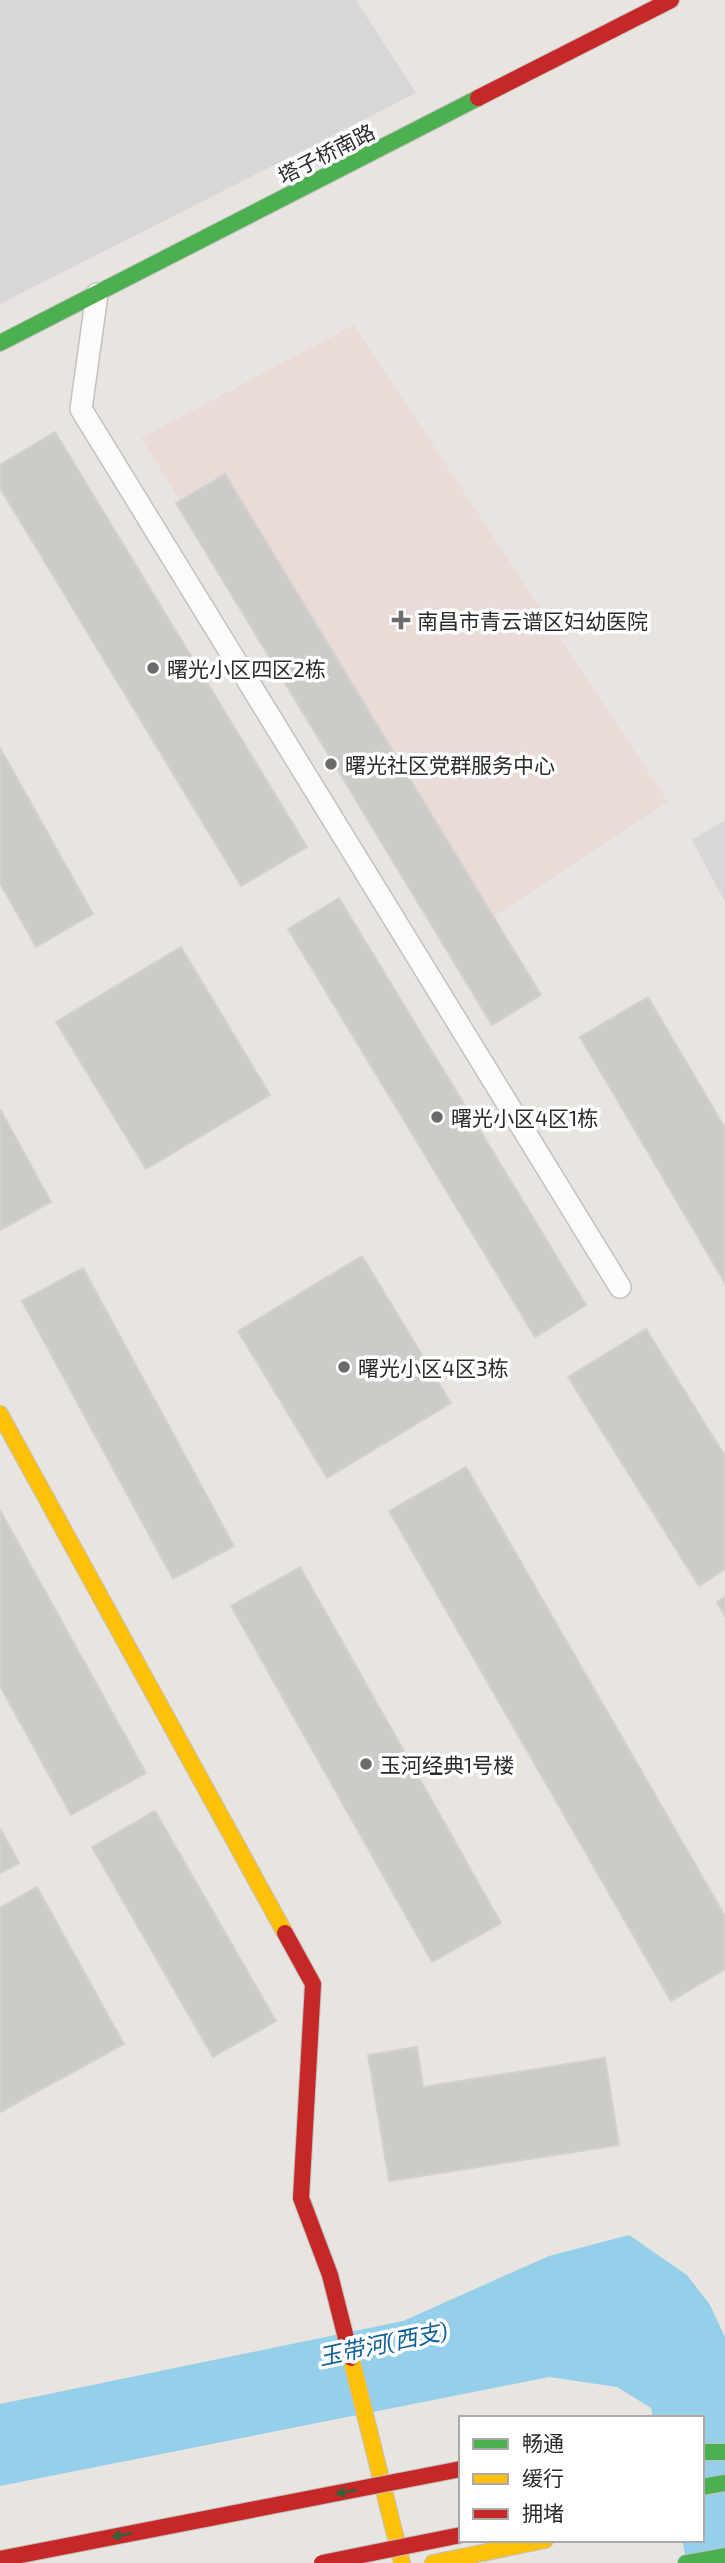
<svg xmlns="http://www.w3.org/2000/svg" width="725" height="2563" font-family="'Exo 2','Noto Sans SC',sans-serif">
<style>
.industrial{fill:#d8d6d7}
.medical{fill:#eadbd9}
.water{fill:#95cfe9}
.building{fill:#cdcbc7;stroke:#d3d1cc;stroke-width:2}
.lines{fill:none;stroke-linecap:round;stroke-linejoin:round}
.lane-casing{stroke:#c2c1c1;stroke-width:24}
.fast-casing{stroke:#c2c1c1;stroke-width:18}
.slow-casing{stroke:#c2c1c1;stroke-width:18}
.jam-casing{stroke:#c2c1c1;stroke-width:18}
.lane{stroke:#fcfbfa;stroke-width:21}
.fast{stroke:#4caf50;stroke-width:16}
.slow{stroke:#ffc107;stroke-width:16}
.jam{stroke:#c62828;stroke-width:16}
.jam-bridge-casing{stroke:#c4c3c1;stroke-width:18;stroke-linecap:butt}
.jam-bridge{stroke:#c62828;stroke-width:16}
.oneway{fill:#385f39}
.poi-dot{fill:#6c6b6a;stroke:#fff;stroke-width:2.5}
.labels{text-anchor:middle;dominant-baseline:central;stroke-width:7;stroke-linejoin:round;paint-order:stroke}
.street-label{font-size:21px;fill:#2a2a2a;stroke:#fff}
.poi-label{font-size:21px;fill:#2a2a2a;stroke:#fff;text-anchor:start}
.water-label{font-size:23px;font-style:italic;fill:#0f6299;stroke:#fff}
</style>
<rect width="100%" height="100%" fill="#e8e5e0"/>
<!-- industrial -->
<path class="industrial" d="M0,0H356L416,93L0,304Z
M725,820V902L692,840Z"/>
<!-- medical -->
<path class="medical" d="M354,325L668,802L455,942L141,438Z"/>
<!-- water -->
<path class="water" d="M629,2235L687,2275L710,2305L725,2337V2563H687L682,2540H702V2418H653L651,2408L617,2387L549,2377L0,2486V2404L403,2321L549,2256Z"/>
<!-- building -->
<path class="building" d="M55,432L307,847L241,886L0,488V465Z
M225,474L541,995L492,1025L176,503Z
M0,748L93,914L36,947L0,883Z
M339,898L586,1305L535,1337L288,929Z
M181,947L270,1095L146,1169L56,1022Z
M648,997L725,1128V1283L580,1037Z
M0,1109L51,1202L0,1230Z
M362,1256L451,1403L327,1478L238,1331Z
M83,1268L234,1546L173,1579L22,1301Z
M646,1329L725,1456V1569L699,1586L568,1377Z
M466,1467L725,1916V1969L671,2001L389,1511Z
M0,1510L146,1773L71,1815L0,1686Z
M300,1567L501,1923L432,1962L231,1606Z
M725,1597V1616L717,1602Z
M155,1811L276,2021L213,2057L92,1847Z
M0,1828L19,1863L0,1873Z
M37,1887L124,2044L0,2112V1908Z
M417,2047L423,2087L605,2058L619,2145L389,2181L368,2055Z"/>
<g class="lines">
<!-- lane casing -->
<g class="lane-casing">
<path id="lane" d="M97,294L81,409L620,1287"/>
</g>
<!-- fast casing -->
<g class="fast-casing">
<path id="fast" d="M0,343L478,98
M702,2452H725
M702,2487L725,2483
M686,2563L725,2556"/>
</g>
<!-- slow casing -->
<g class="slow-casing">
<path id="slow" d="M0,1414L285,1933
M351,2358L402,2563
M433,2563L545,2540"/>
</g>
<!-- jam casing -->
<g class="jam-casing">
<path id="jam" d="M478,98L671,0
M285,1933L313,1984L301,2198L330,2275L351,2358"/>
</g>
<!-- lane -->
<use href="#lane" class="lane"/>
<!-- fast -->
<use href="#fast" class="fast"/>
<!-- slow -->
<use href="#slow" class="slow"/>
<!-- jam -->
<use href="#jam" class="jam"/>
<!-- jam-bridge casing -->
<g class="jam-bridge-casing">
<path id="jam-bridge" d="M0,2559L461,2469
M322,2563L461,2535"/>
</g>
<!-- jam-bridge -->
<use href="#jam-bridge" class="jam-bridge"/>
</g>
<!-- one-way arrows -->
<defs><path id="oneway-solid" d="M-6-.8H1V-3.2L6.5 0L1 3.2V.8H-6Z" transform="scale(1.75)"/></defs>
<g class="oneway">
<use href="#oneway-solid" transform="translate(346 2492) rotate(169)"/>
<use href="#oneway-solid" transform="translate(122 2535) rotate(169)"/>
</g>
<!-- markers -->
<g class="poi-dot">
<path d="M397.5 609.5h7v7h7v7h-7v7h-7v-7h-7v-7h7z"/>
<circle cx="153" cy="668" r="7"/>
<circle cx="331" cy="764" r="7"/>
<circle cx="437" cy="1117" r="7"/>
<circle cx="344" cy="1367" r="7"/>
<circle cx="366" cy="1764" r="7"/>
</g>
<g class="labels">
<!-- street labels -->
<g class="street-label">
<text transform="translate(326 153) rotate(-27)">塔子桥南路</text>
</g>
<!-- poi labels -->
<g class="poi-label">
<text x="417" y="620">南昌市青云谱区妇幼医院</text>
<text x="167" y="668">曙光小区四区2栋</text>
<text x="345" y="764">曙光社区党群服务中心</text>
<text x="451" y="1117">曙光小区4区1栋</text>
<text x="358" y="1367">曙光小区4区3栋</text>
<text x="380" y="1764">玉河经典1号楼</text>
</g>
<!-- water labels -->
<g class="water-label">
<text transform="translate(383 2343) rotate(-12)">玉带河(西支)</text>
</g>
</g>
<!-- legend -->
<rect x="459" y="2416" width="245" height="126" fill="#ffffff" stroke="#aaaaaa" stroke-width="2"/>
<rect x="473" y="2439" width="35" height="10" fill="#4caf50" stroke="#aaaaaa" stroke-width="2"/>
<text x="522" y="2451" font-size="21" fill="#2a2a2a">畅通</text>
<rect x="473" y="2474" width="35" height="10" fill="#ffc107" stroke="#aaaaaa" stroke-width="2"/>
<text x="522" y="2486" font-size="21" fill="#2a2a2a">缓行</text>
<rect x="473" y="2509" width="35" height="10" fill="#c62828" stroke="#aaaaaa" stroke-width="2"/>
<text x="522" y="2521" font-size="21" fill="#2a2a2a">拥堵</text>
</svg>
